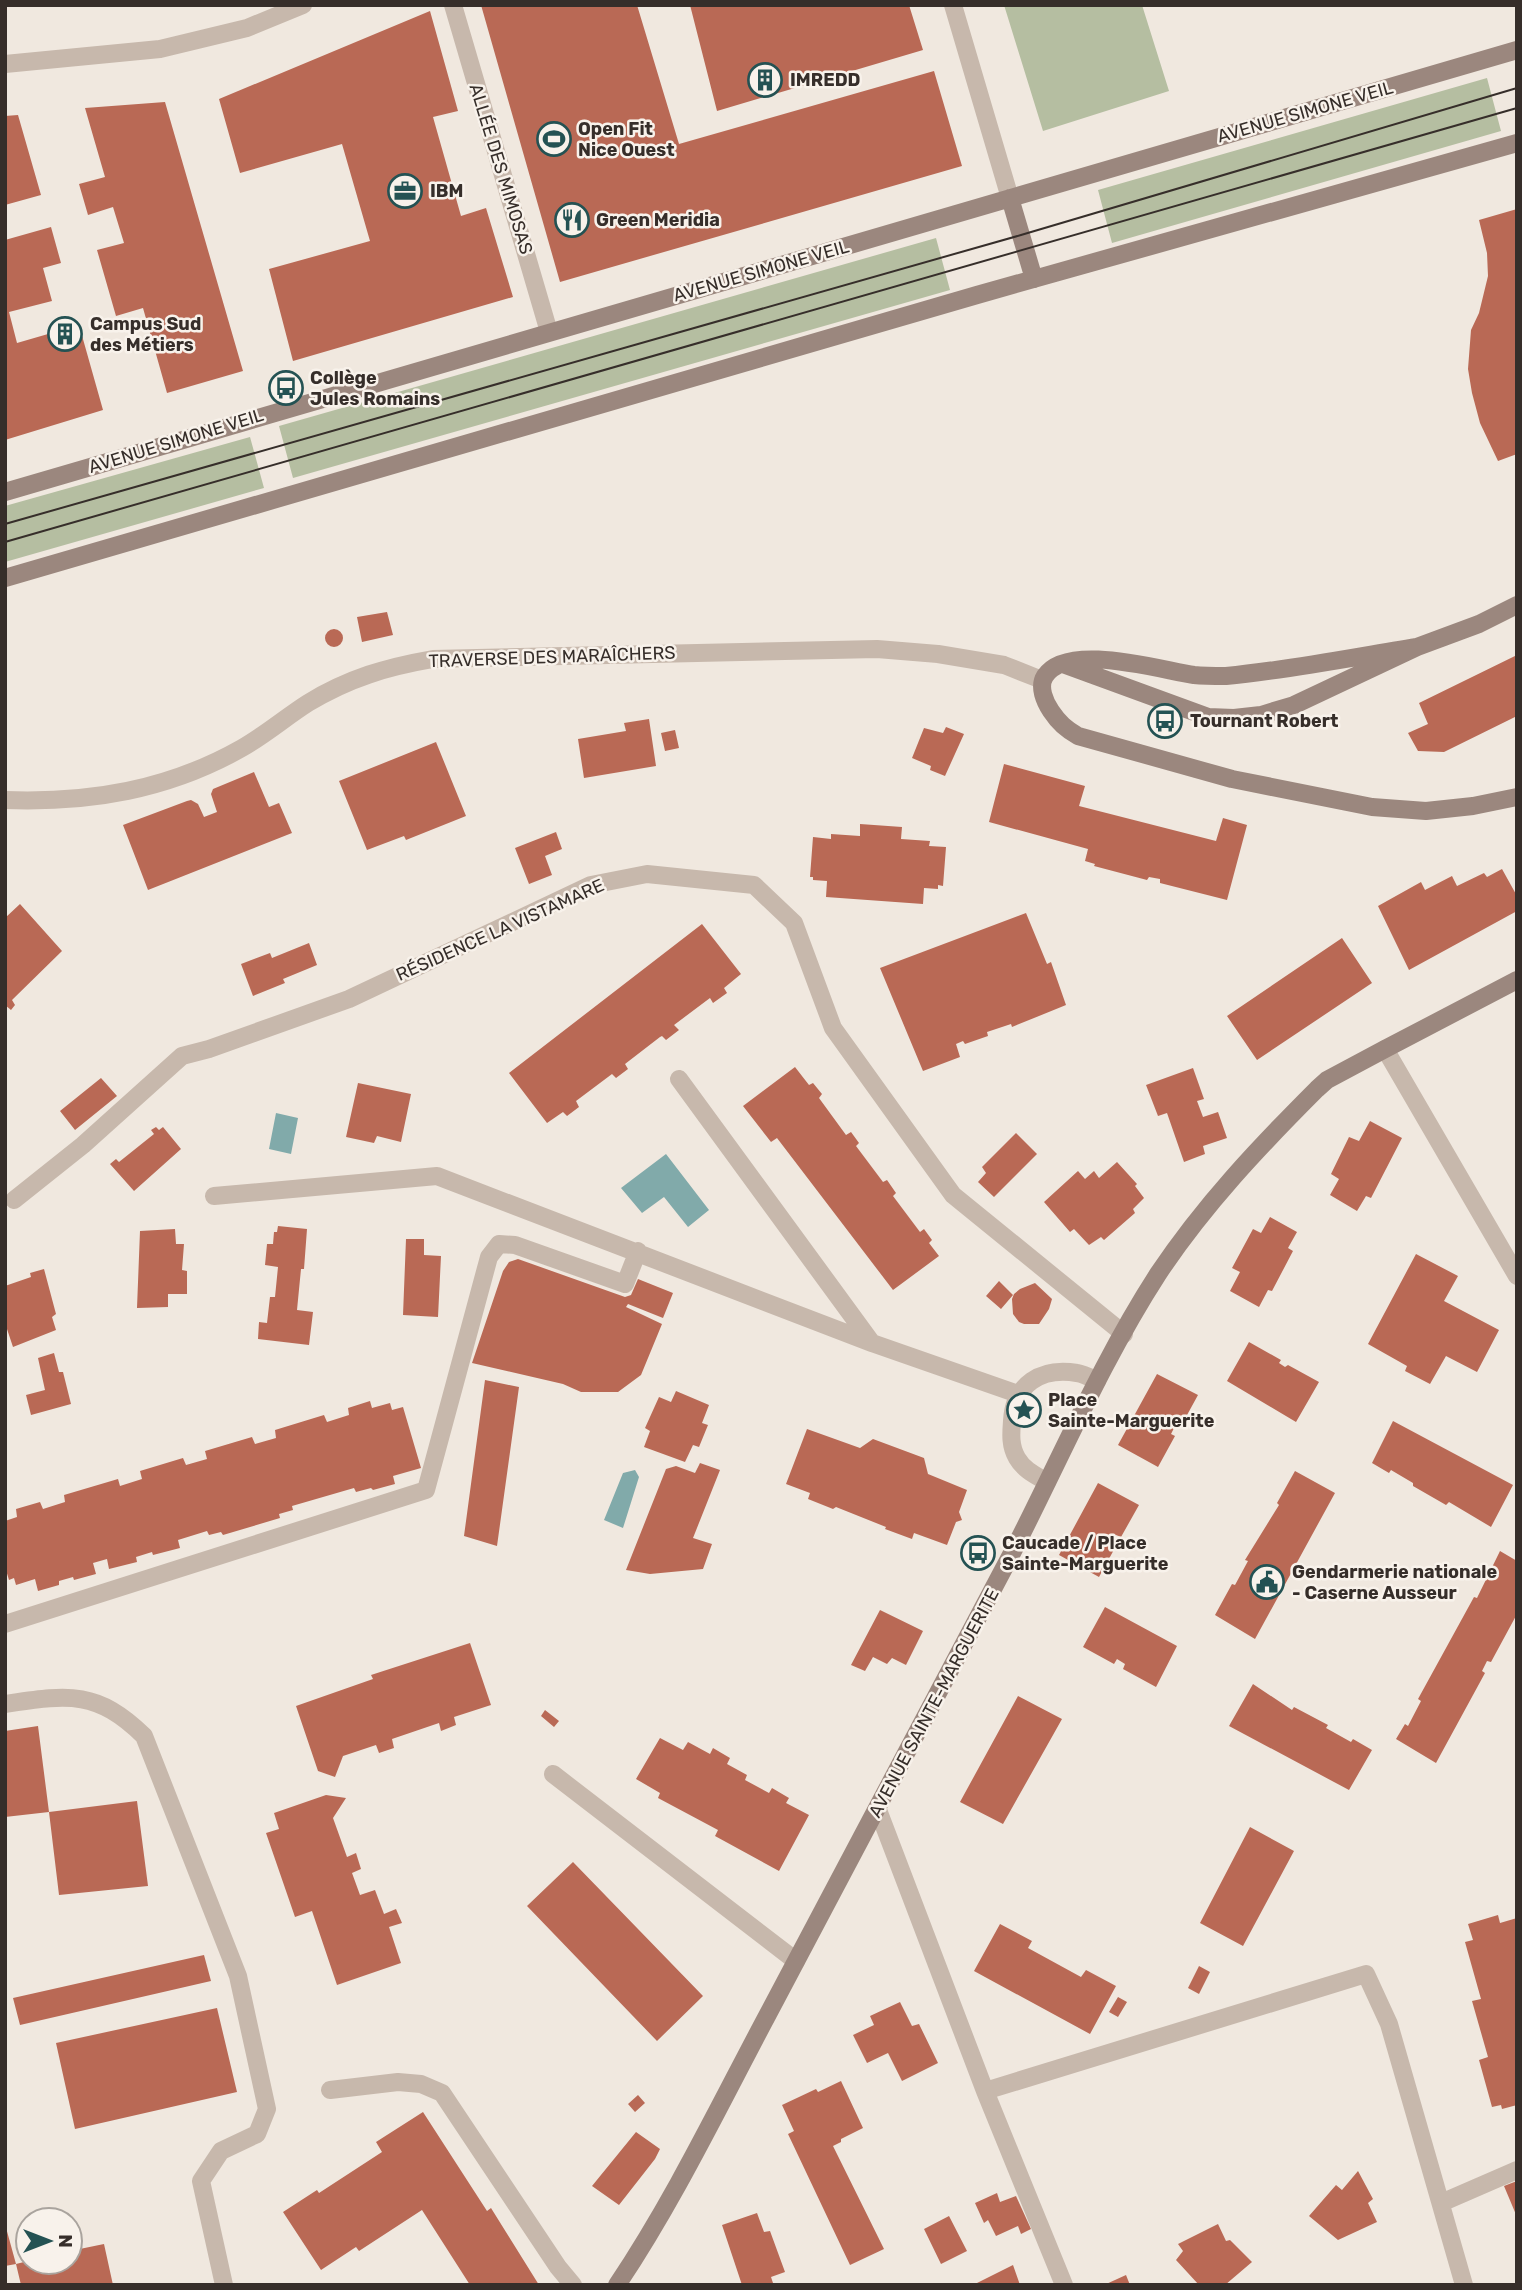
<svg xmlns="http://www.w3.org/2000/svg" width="1522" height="2290" font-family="Rubik,sans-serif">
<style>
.green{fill:#b5bea1}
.water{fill:#81aaaa}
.building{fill:#b96955}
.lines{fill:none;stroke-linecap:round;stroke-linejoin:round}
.street{stroke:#c7b8ac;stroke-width:18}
.secondary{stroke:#9b877e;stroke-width:18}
.tram{stroke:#362e2a;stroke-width:2}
.labels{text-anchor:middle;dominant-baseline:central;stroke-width:5;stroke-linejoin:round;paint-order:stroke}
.poi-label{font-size:18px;font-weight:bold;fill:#362e2a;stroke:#f8f2eb;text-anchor:start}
.street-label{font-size:18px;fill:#362e2a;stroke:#f8f2eb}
</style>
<rect width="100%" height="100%" fill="#f0e8df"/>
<!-- green -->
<path class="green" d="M1004,5H1142L1169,91L1043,131Z
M1487,78L1501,131L1112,243L1098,190Z
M936,238L950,290L293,478L279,426Z
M250,437L264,488L5,562V506Z"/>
<!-- water -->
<path class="water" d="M276,1113L298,1118L291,1154L269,1149Z
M666,1154L709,1210L688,1227L664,1197L642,1213L621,1188Z
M635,1470L639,1477L623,1528L604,1520L623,1473Z"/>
<!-- building -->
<path class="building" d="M481,5H637L679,144L934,71L962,166L560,282Z
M690,5H909L923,50L717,111Z
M430,11L458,111L433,117L461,216L486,208L513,297L293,361L269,269L370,241L342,144L240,173L219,99Z
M165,102L243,371L167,393L143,308L116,316L97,250L124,243L113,207L88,215L79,184L105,177L85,108Z
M18,115L41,195L5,205V116Z
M1517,209V454L1498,461L1480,423L1472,393L1468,369L1471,330L1479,313L1488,276L1487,253L1479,220Z
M51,227L61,263L43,268L52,301L9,312L17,343L79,325L103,410L5,440V240Z
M387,612L393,635L362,642L357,617Z
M325 638a9 9 0 1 1 18 0a9 9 0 1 1-18 0Z
M1517,655V716L1444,752L1418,751L1408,733L1428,724L1419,703Z
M649,719L656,766L584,778L578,739L626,731L624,723Z
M946,727L964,734L945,776L930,770L931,766L912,758L924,728L943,733Z
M675,730L679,748L665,751L661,733Z
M436,742L466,816L406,840L404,836L367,850L339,781Z
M1004,764L1085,786L1079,806L1216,841L1223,818L1247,825L1227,900L1160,883V879L1149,877L1147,880L1094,866L1095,864L1085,861L1088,849L989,822Z
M254,772L269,807L279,803L292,833L148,890L123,825L187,801L191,800L198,804L204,817L217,812L211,794L213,789Z
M860,824L902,827L901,839L930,841L929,846L946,847L943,886L938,885V889L924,888L923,904L826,897L827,881L813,880V877H810L813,837L831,839V834L860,836Z
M556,832L562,849L545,856L552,875L529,884L515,848Z
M1502,869L1517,896V911L1409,970L1378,906L1421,882L1425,890L1452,876L1457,886L1484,873L1487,877Z
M20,904L62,951L12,1000L15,1005L11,1010L5,1005V918Z
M1026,913L1047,964L1051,962L1066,1005L1012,1027L1011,1024L987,1032L988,1036L965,1044L963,1041L956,1044L960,1057L923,1071L880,968Z
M702,924L741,974L724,988L727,993L713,1003L710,998L674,1025L679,1030L666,1040L662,1036L660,1037L625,1064L628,1069L616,1078L612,1074L576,1101L579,1107L567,1116L563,1112L547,1123L509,1073Z
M1342,938L1372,983L1257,1060L1227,1016Z
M309,943L317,965L283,979L285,983L253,996L241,964L270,953L272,958Z
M795,1067L809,1085L813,1083L822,1094L819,1098L846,1135L851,1132L859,1143L856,1146L883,1182L887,1180L896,1193L893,1196L920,1232L924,1229L932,1240L929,1243L939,1256L893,1290L777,1138L771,1142L743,1106Z
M1193,1068L1204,1099L1197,1101L1203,1117L1218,1112L1227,1138L1203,1146L1205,1154L1184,1162L1167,1113L1158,1116L1146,1085Z
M101,1078L117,1096L75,1130L60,1111Z
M358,1083L411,1094L401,1142L377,1136L374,1143L346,1137Z
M1370,1121L1402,1138L1371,1198L1366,1196L1357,1211L1330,1195L1339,1179L1331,1174L1349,1137L1359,1141Z
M156,1127L159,1130L163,1127L181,1149L134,1191L110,1164L116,1159L119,1162L154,1134L151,1130Z
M1016,1133L1037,1154L994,1197L978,1182L986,1173L982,1167Z
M1117,1162L1137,1184L1135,1186L1144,1198L1133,1209L1135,1213L1104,1240L1101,1237L1089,1245L1074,1229L1070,1232L1044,1202L1078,1171L1085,1179L1094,1171L1099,1178Z
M1270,1217L1297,1232L1288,1248L1293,1251L1272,1291L1268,1290L1259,1307L1230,1291L1240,1272L1232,1268L1253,1229L1261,1233Z
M278,1226L307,1229L304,1269H301L297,1310L313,1312L309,1345L258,1339L259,1322L267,1323L270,1297H275L278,1267L265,1265L267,1244H273L274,1232H277Z
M175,1229L176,1244H184L182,1270L187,1271V1294H168V1307L137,1308L140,1231Z
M406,1239H424V1255L441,1256L438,1317L403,1315Z
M1416,1254L1458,1276L1444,1301L1499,1330L1477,1372L1446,1356L1430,1384L1405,1371L1407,1366L1368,1344Z
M518,1259L625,1297L631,1295L638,1279L673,1293L663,1318L628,1304L626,1307L662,1324L641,1375L618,1392H581L563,1384L472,1363L503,1271L509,1262Z
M44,1269L56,1314L52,1317L56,1330L13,1347L5,1323V1286L31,1277L30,1273Z
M999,1281L1013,1295L1001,1309L986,1296Z
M1035,1283L1052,1299L1049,1309L1039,1324H1024L1019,1322L1013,1314L1012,1299L1014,1294L1020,1289Z
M1249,1342L1281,1360L1279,1363L1285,1367L1288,1365L1319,1382L1296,1422L1227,1381Z
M54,1353L59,1372H63L71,1404L31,1415L26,1395L45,1390L38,1358Z
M1157,1374L1198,1395L1181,1426L1176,1424L1171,1434L1175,1436L1158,1467L1118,1445Z
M485,1380L519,1387L497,1546L464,1536Z
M676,1391L709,1405L702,1423L708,1425L699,1447L693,1445L685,1462L644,1447L650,1431L645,1428L659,1397L671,1402Z
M370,1401L372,1408L390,1403L392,1410L403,1407L421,1468L393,1476L395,1484L373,1490L371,1488L356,1492L354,1488L292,1506L293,1510L279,1514L280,1518L223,1535L221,1532L209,1535L207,1531L178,1540L180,1548L153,1555L152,1552L136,1557L137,1562L109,1569L107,1559L93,1563L96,1574L74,1580L73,1577L59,1581V1585L38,1591L35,1579L16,1585L14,1578L9,1580L5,1567V1521L17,1517L16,1509L40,1502L43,1509L65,1502L64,1495L118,1479L120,1486L142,1479L140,1471L183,1458L186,1465L207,1459L205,1451L252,1437L255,1444L276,1438L275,1430L324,1415L327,1422L349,1415L348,1408Z
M1393,1421L1513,1485L1491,1527L1449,1502L1446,1505L1413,1486V1483L1391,1470L1389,1473L1372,1463Z
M807,1429L860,1448L873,1439L924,1458L928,1474L967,1490L959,1512L962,1520L956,1522L947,1545L914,1533L912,1539L885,1529L886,1527L836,1507L833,1509L808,1499L810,1493L786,1484Z
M700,1463L720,1470L693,1538L712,1544L703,1569L650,1574L626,1570L666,1469L676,1466L695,1473Z
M1295,1471L1335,1493L1255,1639L1215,1615L1232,1584L1235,1585L1248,1561L1245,1560L1279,1505L1277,1503Z
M1098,1483L1139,1505L1121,1537L1116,1535L1112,1543L1116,1546L1099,1577L1059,1555Z
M1500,1551L1517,1561V1614L1491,1662L1487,1661L1482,1671L1485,1673L1436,1763L1396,1739L1405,1724L1408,1726L1421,1701L1418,1699L1474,1597L1477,1598Z
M1105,1607L1177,1646L1156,1687L1123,1669L1125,1664L1117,1659L1114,1664L1083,1647Z
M880,1610L923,1631L906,1665L892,1658L887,1664L873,1657L865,1671L851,1665Z
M470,1643L491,1705L454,1717L456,1725L441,1731L439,1723L392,1739L394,1748L379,1753L376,1745L343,1756L335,1777L318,1771L296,1706L373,1679L371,1675Z
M1253,1684L1292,1710L1294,1707L1328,1725L1326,1728L1351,1742L1353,1739L1372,1750L1349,1790L1229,1726Z
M1018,1696L1062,1719L1003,1824L960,1802Z
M545,1710L559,1721L554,1727L541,1716Z
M38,1726L49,1812L5,1817V1731Z
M660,1738L683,1750L688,1742L710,1754L713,1748L730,1758L727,1764L747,1775L745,1780L769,1793L772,1788L789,1798L786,1803L809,1815L779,1871L715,1836L718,1830L658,1798L660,1793L636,1779Z
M326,1795L346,1798L333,1818L347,1857L356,1853L361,1869L352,1873L360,1895L375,1890L384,1914L396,1909L402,1923L389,1927L401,1963L337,1985L312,1911L295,1917L266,1833L279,1829L274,1813Z
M137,1801L148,1886L59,1895L49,1812Z
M1250,1827L1294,1851L1243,1946L1200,1923Z
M573,1862L703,1996L657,2041L527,1906Z
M1498,1915L1500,1923L1517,1918V2105L1502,2109L1501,2105L1492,2107L1479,2060L1488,2057L1472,2001L1481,1999L1465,1942L1473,1940L1468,1924Z
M1000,1924L1032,1941L1028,1948L1081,1977L1086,1970L1116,1986L1090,2034L974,1971Z
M204,1955L211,1981L20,2025L13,1998Z
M1199,1966L1210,1972L1199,1994L1188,1988Z
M1118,1997L1127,2002L1118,2017L1109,2012Z
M900,2002L912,2026L919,2024L938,2063L902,2081L888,2053L867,2063L853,2035L874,2025L870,2016Z
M217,2008L237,2092L75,2129L56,2043Z
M841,2081L863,2128L841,2139V2142L833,2146L884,2249L850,2265L788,2134L794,2131L782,2105L816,2089L818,2092Z
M638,2095L645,2103L635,2112L628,2104Z
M423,2112L487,2211L491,2208L539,2285H470L422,2210L359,2251L356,2247L321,2270L283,2212L317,2190L319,2193L382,2152L376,2142Z
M636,2132L660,2149L655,2159L619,2205L592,2186Z
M1358,2171L1373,2199L1368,2203L1377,2222L1338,2240L1309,2216L1336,2185L1342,2190Z
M1517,2181V2217L1504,2186Z
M997,2193L1000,2202L1016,2196L1031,2229L1021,2234L1018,2226L996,2236L988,2220L984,2223L975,2203Z
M757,2213L764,2232L770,2231L785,2272L771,2277L773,2283L769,2285H742L722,2225Z
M949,2216L967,2251L941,2264L924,2229Z
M5,2224L16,2264L5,2266Z
M1218,2224L1226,2241L1230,2240L1252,2262L1225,2285H1199L1176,2260L1183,2251L1178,2244Z
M104,2244L113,2285H21L16,2264L28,2261L70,2262V2251Z
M1013,2265L1020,2285H973Z
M1126,2275L1130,2285H1104Z"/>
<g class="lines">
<!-- street -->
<path class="street" d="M453,5L549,332
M953,5L1010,198
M5,64L160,49L247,28L303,5
M5,800C90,803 168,790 242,748C265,735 286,717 308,703C349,678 387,667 433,659L877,649L938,654L1004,665L1042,680
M1385,1049L1517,1276
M679,1079L872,1343L1018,1394
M214,1196L437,1176L872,1343
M14,1200L83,1145L182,1056L209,1049L349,999L591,885L647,874L754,885L794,923L833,1028L953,1195L1124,1334
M1047,1482C1035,1475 1024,1470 1017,1458C1010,1446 1011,1434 1012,1421C1014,1384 1041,1367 1077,1373C1084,1374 1091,1378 1097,1381
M5,1624L426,1490L489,1257L499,1244L515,1245L625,1284L638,1251
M5,1704C67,1695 96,1689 144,1736L238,1976L267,2109L257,2134L221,2151L201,2181L224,2285
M553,1774L796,1961
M878,1810L985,2091L1064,2285
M330,2090L398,2082L421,2084L442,2093L558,2267L573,2285
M985,2091L1366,1974L1389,2024L1464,2285
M1441,2203L1517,2170"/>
<!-- secondary -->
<path class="secondary" d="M1010,198L1034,279
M5,492L1517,50
M5,578L977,295L1517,143
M1417,647C1354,657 1290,670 1226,676C1216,676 1204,676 1194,675C1160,670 1067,642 1045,676C1038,687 1045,702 1051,711C1059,723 1066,729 1078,736L1232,779L1372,807L1426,811L1473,806L1517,797
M1063,664L1208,717L1234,718L1261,715L1294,705L1417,647L1479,624L1517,605
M617,2285C674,2200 719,2106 767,2016C849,1862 931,1708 1012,1553C1060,1460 1101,1362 1158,1274C1204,1205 1259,1147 1317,1089L1327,1080L1385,1049L1517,980"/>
<!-- tram -->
<path class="tram" d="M5,524L1021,235L1517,88
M5,542L1517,108"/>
</g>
<!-- icons -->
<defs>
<g id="building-ring" transform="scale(1.75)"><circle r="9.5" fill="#f8f2eb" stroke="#245253" stroke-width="1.5"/><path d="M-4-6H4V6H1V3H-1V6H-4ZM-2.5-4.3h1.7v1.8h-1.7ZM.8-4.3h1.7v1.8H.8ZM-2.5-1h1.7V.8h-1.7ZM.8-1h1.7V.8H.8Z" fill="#245253"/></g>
<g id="stadium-ring" transform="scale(1.75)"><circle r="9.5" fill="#f8f2eb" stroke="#245253" stroke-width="1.5"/><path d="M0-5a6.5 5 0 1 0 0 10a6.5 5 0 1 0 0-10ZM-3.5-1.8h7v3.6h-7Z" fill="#245253"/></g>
<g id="office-ring" transform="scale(1.75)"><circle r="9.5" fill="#f8f2eb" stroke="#245253" stroke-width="1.5"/><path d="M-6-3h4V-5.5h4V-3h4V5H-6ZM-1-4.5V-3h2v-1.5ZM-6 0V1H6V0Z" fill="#245253"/></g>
<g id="restaurant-ring" transform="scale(1.75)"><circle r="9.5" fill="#f8f2eb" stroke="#245253" stroke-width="1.5"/><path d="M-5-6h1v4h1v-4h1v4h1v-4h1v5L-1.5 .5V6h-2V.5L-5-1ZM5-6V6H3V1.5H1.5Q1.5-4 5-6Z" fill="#245253"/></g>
<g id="bus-ring" transform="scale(1.75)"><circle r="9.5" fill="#f8f2eb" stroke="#245253" stroke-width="1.5"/><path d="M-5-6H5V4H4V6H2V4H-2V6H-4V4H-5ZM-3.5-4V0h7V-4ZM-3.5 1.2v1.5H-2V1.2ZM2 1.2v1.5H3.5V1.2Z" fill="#245253"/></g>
<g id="sight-ring" transform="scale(1.75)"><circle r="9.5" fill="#f8f2eb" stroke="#245253" stroke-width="1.5"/><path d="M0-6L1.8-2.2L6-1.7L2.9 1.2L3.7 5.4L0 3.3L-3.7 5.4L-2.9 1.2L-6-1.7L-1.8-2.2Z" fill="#245253"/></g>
<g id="civic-ring" transform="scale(1.75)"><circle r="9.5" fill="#f8f2eb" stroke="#245253" stroke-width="1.5"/><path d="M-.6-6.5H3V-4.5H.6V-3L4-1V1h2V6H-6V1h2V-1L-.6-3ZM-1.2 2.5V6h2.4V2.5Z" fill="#245253"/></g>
</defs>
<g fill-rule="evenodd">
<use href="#building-ring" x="765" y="80"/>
<use href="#stadium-ring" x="554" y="139"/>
<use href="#office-ring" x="405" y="191"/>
<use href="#restaurant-ring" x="572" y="220"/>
<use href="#building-ring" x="65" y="334"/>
<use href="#bus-ring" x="286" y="388"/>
<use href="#bus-ring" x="1165" y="721"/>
<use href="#sight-ring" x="1024" y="1410"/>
<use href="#bus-ring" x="978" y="1553"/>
<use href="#civic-ring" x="1267" y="1582"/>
</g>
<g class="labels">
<!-- poi labels -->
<g class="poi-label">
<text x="790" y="80">IMREDD</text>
<text x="578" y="129">Open Fit<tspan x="578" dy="21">Nice Ouest</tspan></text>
<text x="430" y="191">IBM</text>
<text x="596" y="220">Green Meridia</text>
<text x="90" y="324">Campus Sud<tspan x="90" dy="21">des Métiers</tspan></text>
<text x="310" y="378">Collège<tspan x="310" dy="21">Jules Romains</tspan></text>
<text x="1190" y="721">Tournant Robert</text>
<text x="1048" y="1400">Place<tspan x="1048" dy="21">Sainte-Marguerite</tspan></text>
<text x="1002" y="1543">Caucade / Place<tspan x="1002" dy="21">Sainte-Marguerite</tspan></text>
<text x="1292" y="1572">Gendarmerie nationale<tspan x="1292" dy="21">- Caserne Ausseur</tspan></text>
</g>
<!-- street labels -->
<g class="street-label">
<text transform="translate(1305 112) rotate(-16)">AVENUE SIMONE VEIL</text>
<text transform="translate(501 169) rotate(73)">ALLÉE DES MIMOSAS</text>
<text transform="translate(761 271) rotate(-16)">AVENUE SIMONE VEIL</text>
<text transform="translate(176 441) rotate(-17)">AVENUE SIMONE VEIL</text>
<text transform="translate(552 657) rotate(-2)">TRAVERSE DES MARAÎCHERS</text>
<text transform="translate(500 930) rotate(-24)">RÉSIDENCE LA VISTAMARE</text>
<text transform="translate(934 1703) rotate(-62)">AVENUE SAINTE-MARGUERITE</text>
</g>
</g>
<!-- border -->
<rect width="1522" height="2290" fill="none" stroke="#362e2a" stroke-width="14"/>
<!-- north arrow -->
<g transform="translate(49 2241) rotate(90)"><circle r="33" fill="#f8f2eb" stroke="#aaa49e" stroke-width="2"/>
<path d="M0-5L12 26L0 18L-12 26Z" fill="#245253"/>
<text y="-10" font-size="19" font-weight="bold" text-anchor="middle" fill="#362e2a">N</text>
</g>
</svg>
